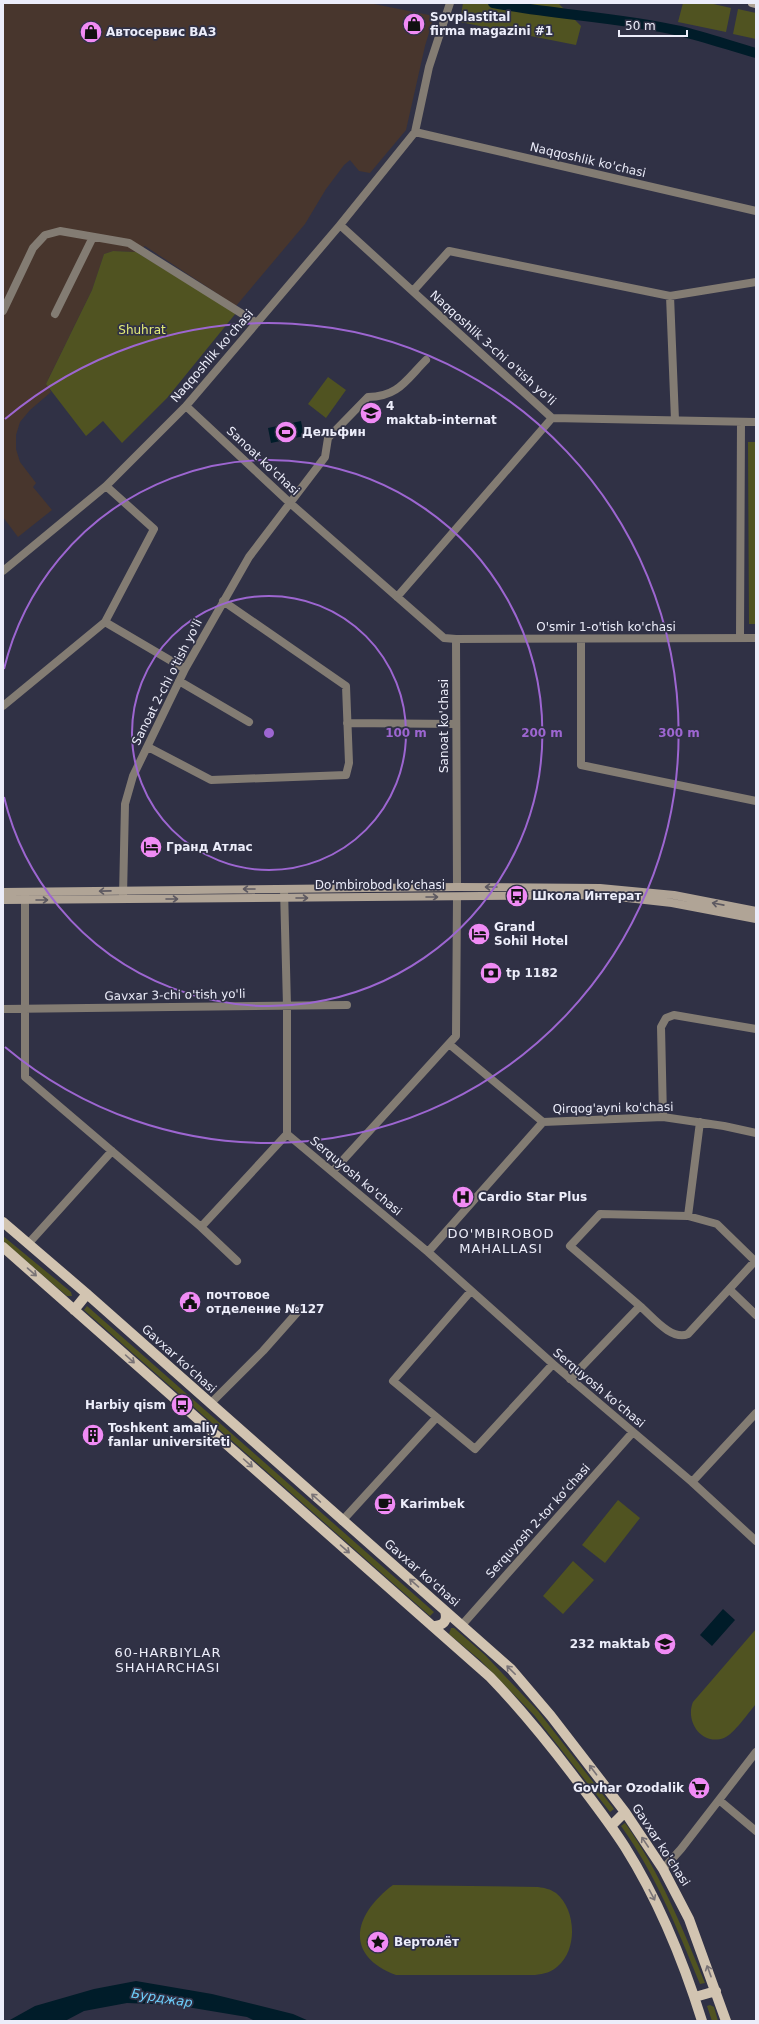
<svg xmlns="http://www.w3.org/2000/svg" width="759" height="2024" font-family="'DejaVu Sans',sans-serif">
<style>
.industrial{fill:#48362d}
.green{fill:#505321}
.water{fill:#001c29}
.lines{fill:none;stroke-linecap:round;stroke-linejoin:round}
.canal{stroke:#001c29;stroke-width:10}
.street{stroke:#837c73;stroke-width:8}
.secondary{stroke:#b0a496;stroke-width:8}
.primary{stroke:#d2c4b1;stroke-width:10}
.oneway{stroke:#5d5961}
.oneway2{stroke:#797376}
.ring{fill:none;stroke:#9d66d1;stroke-width:2}
.labels{text-anchor:middle;dominant-baseline:central;stroke-width:3.5;stroke-linejoin:round;paint-order:stroke}
.poi-label{font-size:12px;font-weight:bold;fill:#ecedfa;stroke:#303145;text-anchor:start}
.street-label{font-size:12px;fill:#ecedfa;stroke:#303145}
.park-label{font-size:12px;fill:#e3eb78;stroke:#303145}
.neighbourhood-label{font-size:13px;letter-spacing:1px;fill:#ecedfa;stroke:#303145}
.water-label{font-size:13px;font-style:italic;fill:#6dcefb;stroke:#303145}
.centre{fill:#9d66d1;stroke:#303145;stroke-width:2}
.ring-label{font-size:12px;text-anchor:middle;font-weight:bold;fill:#9d66d1;stroke:#303145;stroke-width:3.5;stroke-linejoin:round;paint-order:stroke}
</style>
<rect width="100%" height="100%" fill="#303145"/>
<!-- industrial -->
<path class="industrial" d="M3,3H369L434,16L425,46L406,130L370,173L359,171L350,160L344,165L326,189L305,224L236,306L145,246L136,252L113,251L104,254L92,290L46,384L51,392L30,410L20,422L16,435V449L20,462L36,483L33,487L52,510L18,537L3,517Z"/>
<!-- green -->
<path class="green" d="M463,3L559,4L581,26L576,45L460,22Z
M683,3H709L731,8L726,32L678,22Z
M738,9L756,13V39L733,34Z
M113,251L136,252L236,313L167,398L122,443L103,421L86,436L46,384L92,290L104,254Z
M328,377L346,390L326,418L308,404Z
M748,442H756V624H749Z
M3,1236L71,1292L72,1296H67L3,1241Z
M87,1306L434,1612L430,1616L84,1310Z
M618,1500L640,1518L605,1563L582,1545Z
M573,1561L594,1580L563,1614L543,1596Z
M451,1628H454L485,1655L538,1711L614,1809L610,1812L534,1715L480,1660L449,1634Z
M756,1629V1704C748,1713 734,1734 724,1738C701,1746 685,1721 693,1702Z
M625,1823C660,1872 682,1927 705,1983L700,1984C677,1928 656,1875 621,1826Z
M393,1885L538,1887C545,1888 550,1889 556,1893C576,1909 578,1949 558,1966C552,1972 544,1974 535,1975H396C343,1955 354,1914 393,1885Z
M710,2005L714,2007L718,2021H712L707,2006Z"/>
<!-- water -->
<path class="water" d="M301,421L304,436L271,443L268,428Z
M723,1609L735,1620L712,1646L700,1635Z
M136,1981L212,1994L293,2014L309,2021H255L247,2017L175,2005L127,2003L84,2011L65,2021H8L35,2006L94,1989Z"/>
<g class="lines">
<!-- canal -->
<path class="canal" d="M493,3C555,15 618,17 680,31C705,37 731,46 756,53"/>
<!-- street -->
<path class="street" d="M415,132L756,211
M340,225L552,418L756,422
M413,291L449,251L670,296L756,282
M670,296L675,420
M3,311L33,248L45,235L60,231L129,243L257,323
M55,314L93,237
M186,406L290,503L444,638L456,639L457,887
M3,571L106,486L186,406L340,225L415,132L429,67L450,3
M397,597L552,418
M105,622L185,669
M740,638L741,422
M456,639L756,638
M581,640V765L756,801
M179,681L249,722
M3,706L105,622L154,529L106,486
M347,723L456,724
M148,747L211,780L346,775L349,763L346,686L223,601
M25,894V1077L201,1227L287,1134V1006L284,889
M123,896L125,804L133,776L185,669L249,557L325,457L328,438L368,397C398,397 406,380 426,360
M3,1009L347,1005
M449,1044L543,1122L663,1117L724,1126L756,1133
M663,1117L661,1027L666,1018L674,1015L756,1029
M287,1134L428,1252L553,1364L692,1482L756,1541
M333,1171L456,1036L457,897
M688,1216L700,1122
M201,1227L237,1261
M28,1244L112,1151
M428,1252L543,1122
M730,1290L756,1315
M471,1291L393,1381L475,1449L553,1364
M570,1379L640,1306C652,1316 671,1341 688,1334L755,1261L717,1224L688,1216L600,1214L570,1246L640,1306
M210,1404L263,1351L302,1307
M692,1482L756,1413
M342,1521L436,1418
M462,1625L633,1432
M719,1800L756,1831
M663,1869L681,1849L756,1752"/>
<!-- secondary -->
<path class="secondary" d="M752,3L756,4
M3,892L457,887L600,888L674,895L756,911
M3,900L600,895L672,903L756,919"/>
<!-- primary -->
<path class="primary" d="M3,1222L87,1294L511,1669L551,1716L625,1812L663,1869L689,1919L726,2021
M3,1247L490,1677C520,1708 546,1740 572,1774C590,1798 609,1822 625,1847C659,1901 683,1960 702,2021
M74,1310L87,1294
M432,1626C443,1626 448,1622 445,1611
M611,1826L625,1812
M695,1997L716,1991"/>
</g>
<!-- one-way arrows -->
<defs><path id="oneway-shaft" d="M-6 0H5M1.5-3L5.5 0L1.5 3" fill="none" stroke-width="1.6" stroke-linecap="round" stroke-linejoin="round"/></defs>
<g class="oneway">
<use href="#oneway-shaft" transform="translate(491 887) rotate(-180)"/>
<use href="#oneway-shaft" transform="translate(249 889) rotate(180)"/>
<use href="#oneway-shaft" transform="translate(105 891) rotate(179)"/>
<use href="#oneway-shaft" transform="translate(432 897)"/>
<use href="#oneway-shaft" transform="translate(302 898)"/>
<use href="#oneway-shaft" transform="translate(172 899)"/>
<use href="#oneway-shaft" transform="translate(42 900)"/>
<use href="#oneway-shaft" transform="translate(718 904) rotate(-169)"/>
</g>
<g class="oneway2">
<use href="#oneway-shaft" transform="translate(32 1272) rotate(41)"/>
<use href="#oneway-shaft" transform="translate(130 1359) rotate(42)"/>
<use href="#oneway-shaft" transform="translate(248 1463) rotate(42)"/>
<use href="#oneway-shaft" transform="translate(316 1498) rotate(-138)"/>
<use href="#oneway-shaft" transform="translate(345 1549) rotate(41)"/>
<use href="#oneway-shaft" transform="translate(414 1583) rotate(-139)"/>
<use href="#oneway-shaft" transform="translate(511 1670) rotate(-135)"/>
<use href="#oneway-shaft" transform="translate(593 1770) rotate(-127)"/>
<use href="#oneway-shaft" transform="translate(645 1842) rotate(-124)"/>
<use href="#oneway-shaft" transform="translate(652 1895) rotate(62)"/>
<use href="#oneway-shaft" transform="translate(709 1971) rotate(-110)"/>
</g>
<!-- distance rings -->
<g class="ring">
<circle cx="269" cy="733" r="137"/>
<path d="M4 669A273 273 0 1 1 4 797"/>
<path d="M5 419A410 410 0 1 1 5 1047"/>
</g>
<!-- icons -->
<defs>
<g id="shop-disc" transform="scale(1.15)"><circle r="9.5" fill="#f08bf5" stroke="#303145"/><path d="M-5-2.5h2.3a2.7 3.5 0 0 1 5.4 0H5L5.5 6h-11ZM-1.5-2.5h3a1.5 2.3 0 0 0-3 0Z" fill="#111"/></g>
<g id="school-disc" transform="scale(1.15)"><circle r="9.5" fill="#f08bf5" stroke="#303145"/><path d="M0-5L7-2L0 1L-7-2ZM-4 1L0 2.5L4 1V4Q0 6-4 4Z" fill="#111"/></g>
<g id="stadium-disc" transform="scale(1.15)"><circle r="9.5" fill="#f08bf5" stroke="#303145"/><path d="M0-5a6.5 5 0 1 0 0 10a6.5 5 0 1 0 0-10ZM-3.5-1.8h7v3.6h-7Z" fill="#111"/></g>
<g id="hotel-disc" transform="scale(1.15)"><circle r="9.5" fill="#f08bf5" stroke="#303145"/><path d="M-6-4.5h1.5V1H6V5H4.5V3h-9V5H-6ZM-4 0a1.8 1.8 0 1 1 3.6 0ZM.5 0V-2.5h3Q6-2.5 6 0Z" fill="#111"/></g>
<g id="bus-disc" transform="scale(1.15)"><circle r="9.5" fill="#f08bf5" stroke="#303145"/><path d="M-5-6H5V4H4V6H2V4H-2V6H-4V4H-5ZM-3.5-4V0h7V-4ZM-3.5 1.2v1.5H-2V1.2ZM2 1.2v1.5H3.5V1.2Z" fill="#111"/></g>
<g id="bank-disc" transform="scale(1.15)"><circle r="9.5" fill="#f08bf5" stroke="#303145"/><path d="M-6-4H6V4H-6ZM0-2.3a2.3 2.3 0 1 0 0 4.6a2.3 2.3 0 1 0 0-4.6Z" fill="#111"/></g>
<g id="hospital-disc" transform="scale(1.15)"><circle r="9.5" fill="#f08bf5" stroke="#303145"/><path d="M-5-5h3v3.5h4V-5h3V5h-3V1.5h-4V5h-3Z" fill="#111"/></g>
<g id="civic-disc" transform="scale(1.15)"><circle r="9.5" fill="#f08bf5" stroke="#303145"/><path d="M-.6-6.5H3V-4.5H.6V-3L4-1V1h2V6H-6V1h2V-1L-.6-3ZM-1.2 2.5V6h2.4V2.5Z" fill="#111"/></g>
<g id="building-disc" transform="scale(1.15)"><circle r="9.5" fill="#f08bf5" stroke="#303145"/><path d="M-4-6H4V6H1V3H-1V6H-4ZM-2.5-4.3h1.7v1.8h-1.7ZM.8-4.3h1.7v1.8H.8ZM-2.5-1h1.7V.8h-1.7ZM.8-1h1.7V.8H.8Z" fill="#111"/></g>
<g id="cafe-disc" transform="scale(1.15)"><circle r="9.5" fill="#f08bf5" stroke="#303145"/><path d="M-5.5-4.5H6V0H3Q3 3.5 0 3.5H-2.5Q-5.5 3.5-5.5 0ZM3-3.2v2h1.7v-2ZM-6 4.5H4V6H-6Z" fill="#111"/></g>
<g id="supermarket-disc" transform="scale(1.15)"><circle r="9.5" fill="#f08bf5" stroke="#303145"/><path d="M-6-5.5h2.5l.6 2H6L4.5 2H-2.5L-4.4-4H-6ZM-1.5 3.2a1.3 1.3 0 1 0 .1 0ZM3 3.2a1.3 1.3 0 1 0 .1 0Z" fill="#111"/></g>
<g id="sight-disc" transform="scale(1.15)"><circle r="9.5" fill="#f08bf5" stroke="#303145"/><path d="M0-6L1.8-2.2L6-1.7L2.9 1.2L3.7 5.4L0 3.3L-3.7 5.4L-2.9 1.2L-6-1.7L-1.8-2.2Z" fill="#111"/></g>
</defs>
<g fill-rule="evenodd">
<use href="#shop-disc" x="414" y="24"/>
<use href="#shop-disc" x="91" y="32"/>
<use href="#school-disc" x="371" y="413"/>
<use href="#stadium-disc" x="286" y="432"/>
<use href="#hotel-disc" x="151" y="847"/>
<use href="#bus-disc" x="517" y="896"/>
<use href="#hotel-disc" x="479" y="934"/>
<use href="#bank-disc" x="491" y="973"/>
<use href="#hospital-disc" x="463" y="1197"/>
<use href="#civic-disc" x="190" y="1302"/>
<use href="#bus-disc" x="182" y="1405"/>
<use href="#building-disc" x="93" y="1435"/>
<use href="#cafe-disc" x="385" y="1504"/>
<use href="#school-disc" x="665" y="1644"/>
<use href="#supermarket-disc" x="699" y="1788"/>
<use href="#sight-disc" x="378" y="1942"/>
</g>
<g class="labels">
<!-- poi labels -->
<g class="poi-label">
<text x="430" y="17">Sovplastital<tspan x="430" dy="14">firma magazini #1</tspan></text>
<text x="106" y="32">Автосервис ВАЗ</text>
<text x="386" y="406">4<tspan x="386" dy="14">maktab-internat</tspan></text>
<text x="302" y="432">Дельфин</text>
<text x="166" y="847">Гранд Атлас</text>
<text x="532" y="896">Школа Интерат</text>
<text x="494" y="927">Grand<tspan x="494" dy="14">Sohil Hotel</tspan></text>
<text x="506" y="973">tp 1182</text>
<text x="478" y="1197">Cardio Star Plus</text>
<text x="206" y="1295">почтовое<tspan x="206" dy="14">отделение №127</tspan></text>
<text x="166" y="1405" text-anchor="end">Harbiy qism</text>
<text x="108" y="1428">Toshkent amaliy<tspan x="108" dy="14">fanlar universiteti</tspan></text>
<text x="400" y="1504">Karimbek</text>
<text x="650" y="1644" text-anchor="end">232 maktab</text>
<text x="684" y="1788" text-anchor="end">Govhar Ozodalik</text>
<text x="394" y="1942">Вертолёт</text>
</g>
<!-- street labels -->
<g class="street-label">
<text transform="translate(588 160) rotate(13)">Naqqoshlik ko'chasi</text>
<text transform="translate(493 348) rotate(42)">Naqqoshlik 3-chi o'tish yo'li</text>
<text transform="translate(212 356) rotate(-49)">Naqqoshlik ko'chasi</text>
<text transform="translate(263 461) rotate(43)">Sanoat ko'chasi</text>
<text x="606" y="627">O'smir 1-o'tish ko'chasi</text>
<text transform="translate(167 682) rotate(-63)">Sanoat 2-chi o'tish yo'li</text>
<text transform="translate(444 726) rotate(-90)">Sanoat ko'chasi</text>
<text x="380" y="885">Doʻmbirobod koʻchasi</text>
<text transform="translate(175 995) rotate(-1)">Gavxar 3-chi o'tish yo'li</text>
<text transform="translate(613 1108) rotate(-1)">Qirqog'ayni ko'chasi</text>
<text transform="translate(356 1176) rotate(40)">Serquyosh ko'chasi</text>
<text transform="translate(179 1359) rotate(42)">Gavxar ko'chasi</text>
<text transform="translate(599 1388) rotate(40)">Serquyosh ko'chasi</text>
<text transform="translate(538 1521) rotate(-48)">Serquyosh 2-tor koʻchasi</text>
<text transform="translate(422 1573) rotate(41)">Gavxar ko'chasi</text>
<text transform="translate(661 1845) rotate(57)">Gavxar ko'chasi</text>
</g>
<!-- park labels -->
<g class="park-label">
<text x="142" y="330">Shuhrat</text>
</g>
<!-- neighbourhood labels -->
<g class="neighbourhood-label">
<text x="501" y="1233">DO'MBIROBOD<tspan x="501" dy="15">MAHALLASI</tspan></text>
<text x="168" y="1652">60-HARBIYLAR<tspan x="168" dy="15">SHAHARCHASI</tspan></text>
</g>
<!-- water labels -->
<g class="water-label">
<text transform="translate(162 1998) rotate(9)">Бурджар</text>
</g>
</g>
<circle cx="269" cy="733" r="6" class="centre"/>
<g class="ring-label">
<text x="406" y="737">100 m</text>
<text x="542" y="737">200 m</text>
<text x="679" y="737">300 m</text>
</g>
<!-- border -->
<rect width="759" height="2024" fill="none" stroke="#ecedfa" stroke-width="8"/>
<!-- scale -->
<path d="M619 30v6h68v-6" fill="none" stroke="#ecedfa" stroke-width="2"/>
<text x="625" y="30" font-size="12" fill="#ecedfa" stroke="#303145" stroke-width="3" paint-order="stroke">50 m</text>
</svg>
